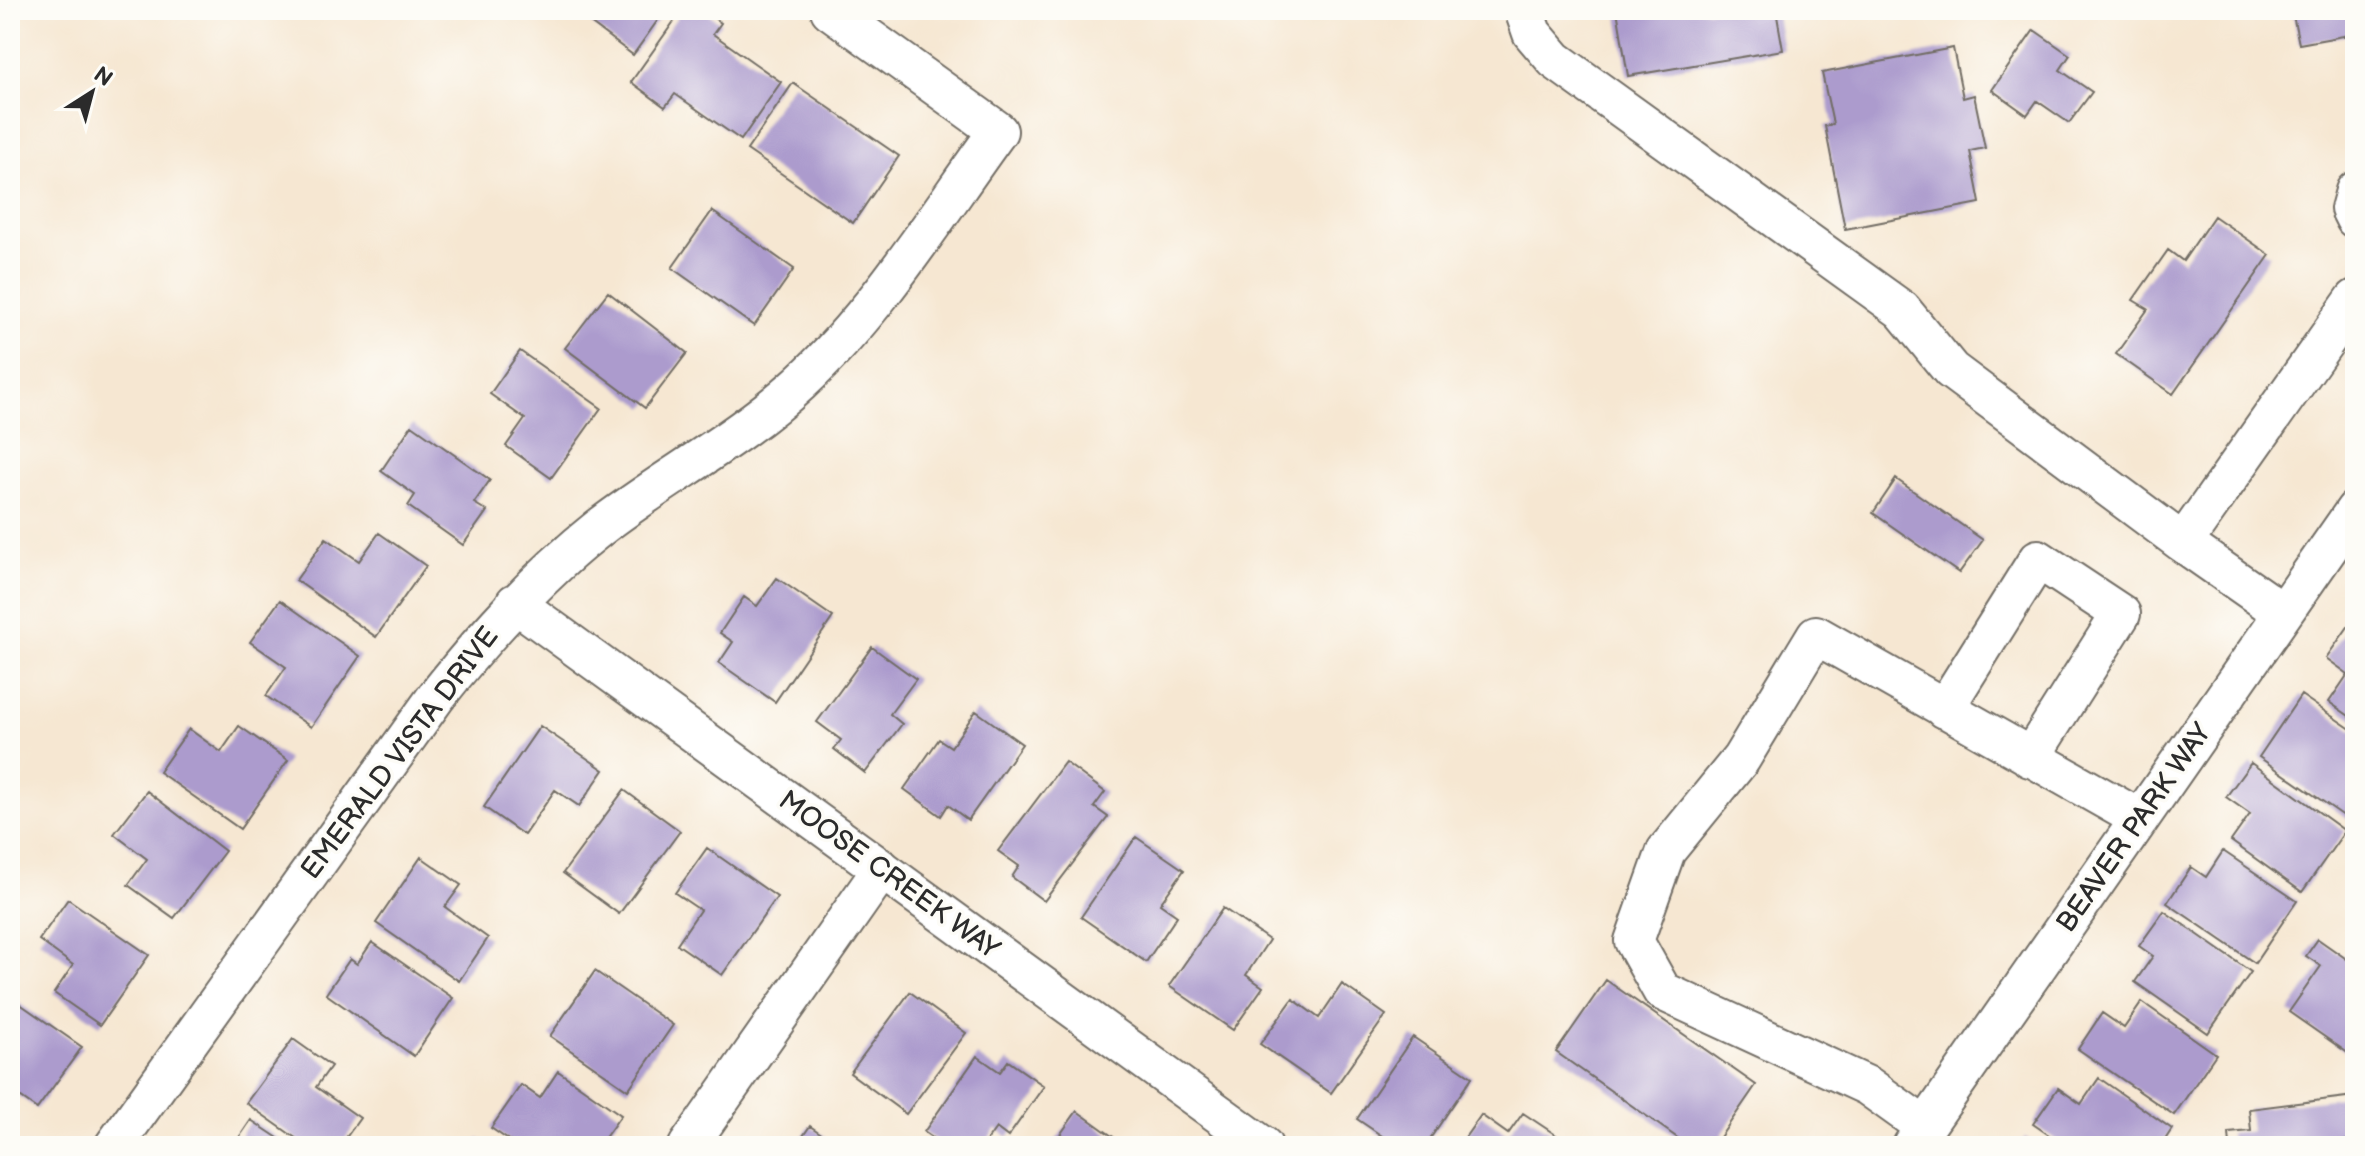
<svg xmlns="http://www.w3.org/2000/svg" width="2365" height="1156" font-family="'Balsamiq Sans',sans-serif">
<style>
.building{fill:#ac9bcd}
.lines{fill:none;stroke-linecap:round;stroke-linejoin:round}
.minor-casing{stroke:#726d65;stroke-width:42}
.minor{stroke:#fff;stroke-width:38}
.labels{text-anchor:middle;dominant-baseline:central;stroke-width:7;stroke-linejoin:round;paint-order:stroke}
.street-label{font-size:28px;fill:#2b2b2b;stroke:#fdfcf7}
</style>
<rect width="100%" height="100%" fill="#fdfcf7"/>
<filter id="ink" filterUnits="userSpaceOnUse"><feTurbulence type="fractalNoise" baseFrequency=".0125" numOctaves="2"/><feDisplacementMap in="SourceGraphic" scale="16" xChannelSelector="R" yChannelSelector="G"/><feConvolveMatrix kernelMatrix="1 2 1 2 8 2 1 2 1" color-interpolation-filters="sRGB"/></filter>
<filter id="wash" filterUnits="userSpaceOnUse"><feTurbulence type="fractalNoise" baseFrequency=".006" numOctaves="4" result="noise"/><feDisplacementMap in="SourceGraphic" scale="32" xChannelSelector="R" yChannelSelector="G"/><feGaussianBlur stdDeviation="1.8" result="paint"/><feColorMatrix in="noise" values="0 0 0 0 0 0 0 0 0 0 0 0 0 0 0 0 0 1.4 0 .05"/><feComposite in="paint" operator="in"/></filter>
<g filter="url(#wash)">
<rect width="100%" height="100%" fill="#f6e7d2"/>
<g id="blocks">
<!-- building -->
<path class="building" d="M573,10H665L633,55Z
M682,10H703L721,23L713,34L781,82L741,140L675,94L665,107L631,82Z
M1617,10H1776L1783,50L1628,76Z
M2292,10H2355V34L2299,44Z
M2034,30L2070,55L2060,70L2092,92L2069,123L2037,101L2027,115L1992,90Z
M1953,48L1963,98L1974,95L1985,148L1970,151L1980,203L1845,229L1825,126L1833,124L1822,73Z
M793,83L899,156L853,223L747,150Z
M712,211L794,269L754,326L672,268Z
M2214,216L2270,255L2173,394L2116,354L2148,309L2133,300L2168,250L2183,261Z
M608,292L687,353L645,408L565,348Z
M520,351L601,408L551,478L506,446L525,419L490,394Z
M412,425L490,480L474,503L487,511L463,545L408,506L415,495L381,471Z
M1896,479L1983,540L1959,573L1873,513Z
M379,533L426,566L376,637L296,580L326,538L359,561Z
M777,578L833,617L775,702L719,663L733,642L720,633L744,597L757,606Z
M280,600L360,656L311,727L266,696L286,667L250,642Z
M2350,624L2355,628V720L2329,702L2348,674L2326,658Z
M872,647L916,679L890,714L902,724L865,773L834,749L841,740L817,722Z
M2301,695L2355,732V816L2351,821L2259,757Z
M976,711L1022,744L968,820L948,805L941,816L904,789L939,739L951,747Z
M239,726L288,760L240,829L159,772L189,729L221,752Z
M540,726L604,770L579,806L555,790L524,835L484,807Z
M1065,762L1105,792L1094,807L1108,817L1044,901L1012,877L1019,866L998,851Z
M2251,763L2345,831L2302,892L2231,841L2250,814L2226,797Z
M624,790L680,831L619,914L563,873Z
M147,791L225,851L174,918L128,885L147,859L114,834Z
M1136,837L1184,870L1160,904L1177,916L1146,962L1081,917Z
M707,848L777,897L722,975L677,944L700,910L675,893Z
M2223,851L2297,901L2255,963L2167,903L2191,867L2206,877Z
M421,857L461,885L445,907L488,938L459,981L376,923Z
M68,899L149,955L100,1025L54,993L73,965L39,940Z
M1223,908L1269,940L1246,975L1263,987L1233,1030L1169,986Z
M2164,911L2251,972L2208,1033L2135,982L2153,956L2139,946Z
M2318,939L2355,965V1058L2289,1012L2321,966L2306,956Z
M372,942L453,998L414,1056L326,994L350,959L357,964Z
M595,971L673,1025L628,1090L550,1036Z
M1606,980L1756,1085L1714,1146H1689L1556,1052Z
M1342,984L1386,1015L1331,1093L1260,1044L1293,999L1319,1018Z
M910,992L966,1033L906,1114L850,1073Z
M10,997L82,1047L37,1109L10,1090Z
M2142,1002L2216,1054L2174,1115L2078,1049L2102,1013L2124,1028Z
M1413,1037L1472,1077L1425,1146H1397L1357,1119Z
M293,1039L331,1066L316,1087L360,1118L340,1146H307L246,1103Z
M977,1056L1000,1072L1008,1061L1044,1086L1008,1137L996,1128L983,1146H944L924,1132Z
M558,1071L621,1115L599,1146H517L491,1128L521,1085L540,1098Z
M2099,1078L2172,1129L2161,1146H2065L2033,1124L2058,1088L2081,1104Z
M2355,1096V1140L2343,1141L2344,1146H2230L2229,1133L2251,1131L2249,1109Z
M1077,1111L1126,1146H1052Z
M1523,1113L1568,1143L1566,1146H1459L1481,1115L1508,1134Z
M251,1120L290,1146H217L223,1138L234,1145Z
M810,1126L839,1146H796Z
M2025,1137L2038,1146H2019Z
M478,1138L491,1146H473Z"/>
</g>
</g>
<g filter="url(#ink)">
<use href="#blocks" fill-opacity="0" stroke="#726d65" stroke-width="2"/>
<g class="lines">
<!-- minor casing -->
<g class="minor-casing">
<path id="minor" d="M1524,10L1532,33L1555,60L1902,310L1951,370L2183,543
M2355,191L2350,209L2355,219
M515,603L1263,1146
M2283,613L2183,543L2355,299
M1944,709L2038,559L2121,614L2030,758
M1925,1127L1868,1086L1662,991L1634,941L1666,851L1741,759L1816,635L2140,819
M114,1146L436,697C485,635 537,577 599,528C665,477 738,440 800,383C878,311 936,216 998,131L830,10
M688,1146L882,869
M1912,1146L2355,510"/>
</g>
<!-- minor -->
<use href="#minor" class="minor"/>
</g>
</g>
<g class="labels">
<!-- street labels -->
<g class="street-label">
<text transform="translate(400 753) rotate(-53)">EMERALD VISTA DRIVE</text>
<text transform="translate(2134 828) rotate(-55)">BEAVER PARK WAY</text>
<text transform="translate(889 875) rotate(36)">MOOSE CREEK WAY</text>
</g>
</g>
<!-- margin -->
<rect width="2365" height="1156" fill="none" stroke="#fdfcf7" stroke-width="40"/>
<!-- north arrow -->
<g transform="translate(92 92) rotate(36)" stroke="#fdfcf7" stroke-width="6" paint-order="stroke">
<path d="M0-6L14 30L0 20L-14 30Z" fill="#2b2b2b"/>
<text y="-12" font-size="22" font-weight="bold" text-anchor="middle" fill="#2b2b2b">N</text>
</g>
</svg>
